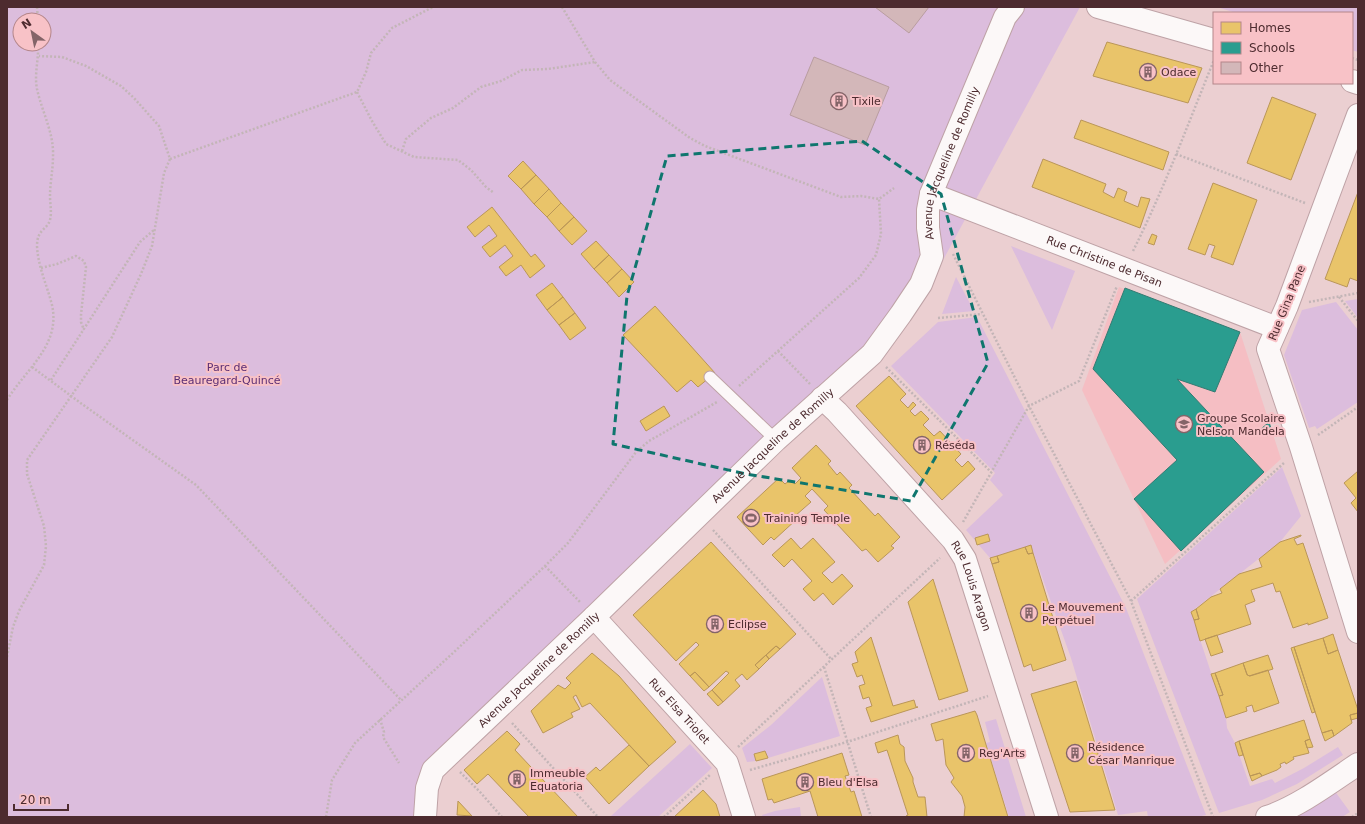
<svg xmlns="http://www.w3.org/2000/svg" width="1365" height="824" font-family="'DejaVu Sans',sans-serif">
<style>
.built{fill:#f5bec3}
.green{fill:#dcbddd;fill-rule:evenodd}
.homes{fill:#e9c46a;stroke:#ba9658}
.schools{fill:#2a9d8f;stroke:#347b72}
.building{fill:#d3b7b9;stroke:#b99da0}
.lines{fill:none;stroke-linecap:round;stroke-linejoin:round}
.lane-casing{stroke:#bea2a6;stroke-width:13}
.street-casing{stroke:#bea2a6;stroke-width:24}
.path{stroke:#c3b5b7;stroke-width:2.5;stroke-dasharray:2 2;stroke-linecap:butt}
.lane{stroke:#fcf8f8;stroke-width:11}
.street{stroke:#fcf8f8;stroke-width:22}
.marked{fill:none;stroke:#0f766e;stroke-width:3;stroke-dasharray:8 5;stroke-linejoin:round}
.labels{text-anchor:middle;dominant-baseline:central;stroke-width:4;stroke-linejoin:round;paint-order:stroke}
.poi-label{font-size:11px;fill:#4d2b2f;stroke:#f8c2c7;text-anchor:start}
.street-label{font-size:11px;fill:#4d2b2f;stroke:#f8c2c7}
.park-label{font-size:11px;fill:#5b2e74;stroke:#f8c2c7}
</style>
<rect width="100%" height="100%" fill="#ebcfd1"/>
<!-- built -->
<path class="built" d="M1119,287L1240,332L1281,459L1165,564L1082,390Z"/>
<!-- green -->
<path class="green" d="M7,7H1080L935,275L828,399L437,766L432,817H7ZM20,20H44V44H20Z
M1217,7H1358V52L1352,50V13H1236Z
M1011,246L1075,271L1052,330Z
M956,277L974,311L942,314Z
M1358,299V318L1345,301Z
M1336,302L1358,330V402L1317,429L1315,426L1309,428L1284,355L1302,310Z
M977,317L1126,608L1206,815L1197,817H1148L1147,811L1118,815L1071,658L1031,546L990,558L966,530L1003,495L990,480L995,473L891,366L938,322Z
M1282,467L1301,516L1280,542L1191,612L1226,718L1227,728L1235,743L1250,786L1272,779L1275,783L1304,768L1338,747L1343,755L1297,784L1262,800L1219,813L1137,599Z
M822,677L840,736L768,758L765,751L754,754L756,761L747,762L742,748L771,725Z
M996,719L1026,817H1009L986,743L990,742L985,722Z
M690,744L712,768L658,817H612L611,816Z
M1334,790L1350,812L1342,817H1287Z
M800,807L801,817H763L762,815L775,811Z"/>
<!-- homes -->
<path class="homes" d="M1107,42L1202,68L1188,103L1093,76Z
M1272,97L1316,114L1291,180L1247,163Z
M1081,120L1169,152L1163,170L1074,138Z
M1043,159L1106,184L1103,192L1114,198L1118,188L1127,192L1124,201L1138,207L1141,197L1150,199L1140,228L1032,187Z
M523,161L536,175L521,189L508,176Z
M536,175L549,189L534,204L521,189Z
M1213,183L1257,200L1233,265L1211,257L1215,246L1209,244L1205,255L1188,249Z
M549,189L561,203L547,217L534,204Z
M1358,192V281L1350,278L1347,287L1325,279Z
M561,203L574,217L559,231L547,217Z
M492,207L531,257L535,254L545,266L530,278L521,265L506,276L499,267L513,256L505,245L490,257L482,247L497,236L489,225L475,237L467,227Z
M574,217L587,231L572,245L559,231Z
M1152,234L1157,236L1154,245L1148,243Z
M596,241L609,255L594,269L581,254Z
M609,255L622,269L607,283L594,269Z
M622,269L634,282L619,297L607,283Z
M552,283L563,297L547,310L536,295Z
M563,297L575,313L559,325L547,310Z
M655,306L715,373L698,387L691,380L677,392L623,335Z
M575,313L586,328L570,340L559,325Z
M889,376L906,394L900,400L908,408L913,402L916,405L910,411L915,416L921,411L929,419L923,425L934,436L940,431L961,454L955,460L962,467L968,461L975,469L942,500L856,406Z
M664,406L670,416L646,431L640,421Z
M816,445L831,461L828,464L837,475L840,472L852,485L849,488L875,516L878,513L900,537L891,546L894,548L878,562L866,549L862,551L824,510L828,506L812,489L805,496L811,502L795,516L797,519L774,540L771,537L763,545L737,517L779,478L785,484L790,480L795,484L801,478L792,468Z
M1358,471V512L1351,503L1356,498L1344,483Z
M988,534L990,541L977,545L975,538Z
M1301,535V536L1294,539L1297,545L1303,543L1328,618L1308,625V623L1293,628L1280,591L1276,592L1273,583L1251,590L1255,601L1245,605L1251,624L1200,641L1194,620L1199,619L1196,609L1211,597L1222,593L1220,589L1239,574L1262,567L1259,559L1280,542Z
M791,538L801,549L813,538L835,562L822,573L832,583L842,574L853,586L833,605L823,593L814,601L803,589L812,581L792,559L784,567L772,555Z
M711,542L796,634L780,649L776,646L755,665L759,669L747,680L742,674L735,680L740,686L723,702L712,690L729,673L726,671L709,687L695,672L690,676L679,664L699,645L696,642L676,661L633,615Z
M1031,545L1033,553L1028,554L1025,547Z
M1025,547L1028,554L1033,553L1066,660L1033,671L1031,664L1024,667L992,564L999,562L997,556Z
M997,556L999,562L992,564L990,558Z
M933,579L968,691L939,700L908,602Z
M1196,609L1199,619L1194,620L1191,612Z
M1333,634L1338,650L1328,654L1323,638Z
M1217,635L1223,652L1211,656L1205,639Z
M871,637L893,706L914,700L916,707H918L871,722L866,708L872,706L869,697L863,699L859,686L865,684L862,675L857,677L852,664L858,662L855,652Z
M1323,638L1328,654L1338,650L1358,710V713L1350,715L1352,723L1334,736L1332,730L1322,733L1294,647Z
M776,646L780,649L769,659L766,655Z
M1294,647L1315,712L1312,713L1291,648Z
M592,653L619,676L676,742L649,766L590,703L582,707L576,695L573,697L580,709L571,713L573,717L543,733L531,711L558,685L565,689L571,683L566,678Z
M766,655L769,659L759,669L755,665Z
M1268,655L1273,669L1250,676L1247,675L1243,663Z
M1243,663L1247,674L1249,676L1268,670L1279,703L1254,712L1252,705L1246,707L1247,711L1226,718L1219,696L1223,695L1215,673Z
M695,672L709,687L704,691L690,676Z
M1215,673L1223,695L1219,696L1211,674Z
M1076,681L1115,810L1070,812L1031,694Z
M712,690L723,702L718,706L707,694Z
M975,711L977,715L1008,817H964L965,807L962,796L951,782L954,778L946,765L943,739L936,741L931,724Z
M1358,713V718L1351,720L1350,715Z
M1304,720L1310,739L1305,741L1309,753L1293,757L1294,759L1286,764L1285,762L1280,764L1281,767L1277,770L1262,776L1260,773L1250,776L1239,741Z
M1332,730L1334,736L1325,741L1322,733Z
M507,731L520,744L515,750L578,817H529L488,774L477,784L464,770Z
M898,735L900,744L904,747L905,761L913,778V782L918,797H925L927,817H906V816L908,815L887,750L878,753L875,743Z
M1310,739L1313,747L1307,748L1305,741Z
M1239,741L1243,755L1239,756L1235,743Z
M629,745L649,766L609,804L585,777L596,767L600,771Z
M765,751L768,758L756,761L754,754Z
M842,753L849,775L845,776L851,792L854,791L862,817H818L810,791L774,803L772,799L768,800L762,779Z
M1260,773L1262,776L1252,781L1250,776Z
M703,790L716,804L720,817H674Z
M458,801L472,816L457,815Z"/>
<!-- schools -->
<path class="schools" d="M1125,288L1240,332L1215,392L1177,379L1264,472L1181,551L1134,499L1177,460L1093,369Z
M1269,422L1272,432L1267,437L1260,430Z"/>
<!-- building -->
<path class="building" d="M875,7H929L909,33Z
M814,57L889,87L865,145L790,115Z"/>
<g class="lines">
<!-- lane casing -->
<g class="lane-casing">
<path id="lane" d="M710,377L776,440"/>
</g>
<!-- street casing -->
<g class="street-casing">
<g id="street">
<path d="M1098,7L1214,40"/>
<path d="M1352,81L1358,83"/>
<path d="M1358,115L1287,306L1268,349L1301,447L1358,632"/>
<path id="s1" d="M931,194L1277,328"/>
<path id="s2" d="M822,398L837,412L953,540L965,559L1047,817"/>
<path id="s3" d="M594,617L727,763L744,817"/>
<path id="s4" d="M425,817L427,788L433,770L594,617L776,440L872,354L901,314L921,284L932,256L928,228V210L931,194L1005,17L1013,7"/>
<path d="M1267,817C1298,807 1331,782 1358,764"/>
</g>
</g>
<!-- path -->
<path class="path" d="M37,7L38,20
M562,7L595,62L610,80L690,138L705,146L841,197L861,196L879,199L894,188
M1352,58L1358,60
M357,92L372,121L386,144L414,157L458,160L471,170L486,187L494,193
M402,151L406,139L419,128L431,118L453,108L481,87L501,81L522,70L548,69L595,62
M1176,154L1305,203
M170,159L357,92L366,72L371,53L392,28L433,7
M1133,251C1164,189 1188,124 1214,60
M953,254L1029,406L1131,601L1213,817
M41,268L57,264L76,256L84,261L86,267L81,315V322L84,330
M1339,297L1358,321
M1309,302L1358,293
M938,318L982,314
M778,351L810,384
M32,367L82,404L196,485L401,700
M886,367L991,472
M51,380L140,242L155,229
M739,386L859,278L876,255L881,234L879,199
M7,400C26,369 61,345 52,305C47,285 38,267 37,246C37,229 47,230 50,220C52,212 50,204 50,196C50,183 53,170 53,156C54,133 42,112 37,89C34,74 39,59 38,44
M1318,435L1358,407
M963,522L1029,406L1079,381L1117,286
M713,530L831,659
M545,566L581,603
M1131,601L1285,462
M7,657L13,627L19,611L44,565L46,546L44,526L27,474V460L112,337L141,274L152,246L164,173L170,159L159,126L134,98L121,86L86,66L62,57L39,56
M824,667L871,817
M380,719L384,732L383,737L399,763
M512,723L598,817
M738,747L940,558
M750,770L847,742L988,696
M460,772L480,792L502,817
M326,817L332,780L355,743L453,653L545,566L568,543L636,452L649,441L717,402
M664,817L711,774
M1352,817L1358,813"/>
<!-- lane -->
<use href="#lane" class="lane"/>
<!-- street -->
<use href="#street" class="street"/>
</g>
<!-- marked area -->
<path class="marked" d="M862,141L941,194L988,363L911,501L746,474L613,444L627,296L667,156Z"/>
<!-- icons -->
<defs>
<g id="building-ring" transform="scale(0.9)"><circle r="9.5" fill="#f8c2c7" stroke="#846468" stroke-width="1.5"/><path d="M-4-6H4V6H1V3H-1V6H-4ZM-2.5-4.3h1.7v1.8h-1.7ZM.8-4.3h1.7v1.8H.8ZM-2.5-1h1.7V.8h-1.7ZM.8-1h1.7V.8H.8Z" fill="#846468"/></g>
<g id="school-ring" transform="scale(0.9)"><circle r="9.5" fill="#f8c2c7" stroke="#846468" stroke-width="1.5"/><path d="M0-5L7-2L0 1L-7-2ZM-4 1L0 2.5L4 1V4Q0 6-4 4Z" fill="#846468"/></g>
<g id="stadium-ring" transform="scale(0.9)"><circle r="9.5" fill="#f8c2c7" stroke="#846468" stroke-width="1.5"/><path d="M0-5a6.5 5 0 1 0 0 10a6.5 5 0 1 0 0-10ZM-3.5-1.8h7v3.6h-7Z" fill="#846468"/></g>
</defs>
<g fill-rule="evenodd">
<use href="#building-ring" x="1148" y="72"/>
<use href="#building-ring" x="839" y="101"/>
<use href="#school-ring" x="1184" y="424"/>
<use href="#building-ring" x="922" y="445"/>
<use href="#stadium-ring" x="751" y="518"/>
<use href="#building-ring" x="1029" y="613"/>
<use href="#building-ring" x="715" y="624"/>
<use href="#building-ring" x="966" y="753"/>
<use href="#building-ring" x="1075" y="753"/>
<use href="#building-ring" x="517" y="779"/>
<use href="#building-ring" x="805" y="782"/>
</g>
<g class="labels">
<!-- poi labels -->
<g class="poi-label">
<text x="1161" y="72">Odace</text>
<text x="852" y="101">Tixile</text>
<text x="1197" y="418">Groupe Scolaire<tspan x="1197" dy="13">Nelson Mandela</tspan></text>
<text x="935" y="445">Réséda</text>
<text x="764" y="518">Training Temple</text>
<text x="1042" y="607">Le Mouvement<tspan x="1042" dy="13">Perpétuel</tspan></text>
<text x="728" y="624">Eclipse</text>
<text x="1088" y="747">Résidence<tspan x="1088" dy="13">César Manrique</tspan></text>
<text x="979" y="753">Reg'Arts</text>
<text x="530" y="773">Immeuble<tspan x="530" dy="13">Equatoria</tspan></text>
<text x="818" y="782">Bleu d'Elsa</text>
</g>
<!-- street labels -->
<g class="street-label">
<text stroke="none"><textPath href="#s4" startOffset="866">Avenue Jacqueline de Romilly</textPath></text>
<text stroke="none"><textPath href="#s1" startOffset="186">Rue Christine de Pisan</textPath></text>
<text transform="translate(1287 303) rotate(-68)">Rue Gina Pane</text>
<text stroke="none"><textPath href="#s4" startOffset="518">Avenue Jacqueline de Romilly</textPath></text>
<text stroke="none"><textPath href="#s2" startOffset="243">Rue Louis Aragon</textPath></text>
<text stroke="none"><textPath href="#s4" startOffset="194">Avenue Jacqueline de Romilly</textPath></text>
<text stroke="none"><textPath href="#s3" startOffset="127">Rue Elsa Triolet</textPath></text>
</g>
<!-- park labels -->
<g class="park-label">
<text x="227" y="367">Parc de<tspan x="227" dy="13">Beauregard-Quincé</tspan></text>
</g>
</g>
<!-- border -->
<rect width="1365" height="824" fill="none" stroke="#4d2b2f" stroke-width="16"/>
<!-- legend -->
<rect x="1213" y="12" width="140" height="72" fill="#f8c2c7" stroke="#b4868a"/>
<rect x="1221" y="22" width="20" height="12" fill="#e9c46a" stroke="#b4868a"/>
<text x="1249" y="32" font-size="12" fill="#4d2b2f">Homes</text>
<rect x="1221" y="42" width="20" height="12" fill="#2a9d8f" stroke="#b4868a"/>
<text x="1249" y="52" font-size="12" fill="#4d2b2f">Schools</text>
<rect x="1221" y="62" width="20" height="12" fill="#d3b7b9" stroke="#b4868a"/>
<text x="1249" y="72" font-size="12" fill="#4d2b2f">Other</text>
<!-- north arrow -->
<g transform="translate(32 32) rotate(327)"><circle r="19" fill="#f8c2c7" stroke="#b4868a"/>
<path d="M0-3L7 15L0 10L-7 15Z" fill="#846468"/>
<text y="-6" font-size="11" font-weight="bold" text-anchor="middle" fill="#4d2b2f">N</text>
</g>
<!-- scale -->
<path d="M14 804v6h54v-6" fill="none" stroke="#4d2b2f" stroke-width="2"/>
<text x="20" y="804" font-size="12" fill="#4d2b2f" stroke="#f8c2c7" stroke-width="3" paint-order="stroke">20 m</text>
</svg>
